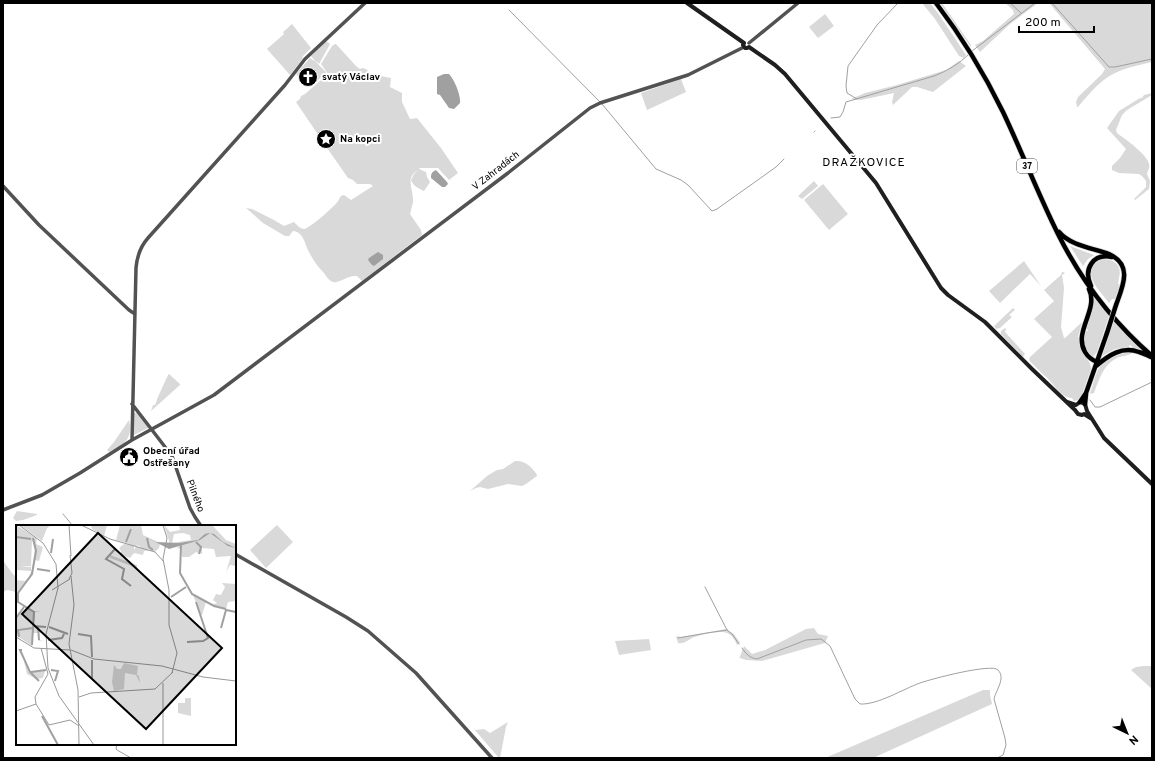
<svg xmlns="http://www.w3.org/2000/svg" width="1155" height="761" font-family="Overpass,sans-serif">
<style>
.green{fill:#d9d9d9}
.water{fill:#a0a0a0}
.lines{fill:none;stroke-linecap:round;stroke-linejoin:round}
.stream{stroke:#a0a0a0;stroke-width:1}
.primary-casing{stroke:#dbdbdb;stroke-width:6}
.tertiary{stroke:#525252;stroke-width:3.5}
.secondary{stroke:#1f1f1f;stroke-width:4}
.primary{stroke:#000;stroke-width:4.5}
.primary-bridge-casing{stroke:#dbdbdb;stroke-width:6;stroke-linecap:butt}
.primary-bridge{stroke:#000;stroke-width:4.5}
.labels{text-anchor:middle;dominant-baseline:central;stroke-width:4;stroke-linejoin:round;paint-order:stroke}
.shield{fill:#fff;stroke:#4c4c4c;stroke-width:1}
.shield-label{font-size:9px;font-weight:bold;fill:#000}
.poi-label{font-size:10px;font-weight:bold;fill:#000;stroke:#fff;text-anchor:start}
.street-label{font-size:10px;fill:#000;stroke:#fff}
.quarter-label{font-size:12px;letter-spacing:1px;fill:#000;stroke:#fff}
.inset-river{fill:none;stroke:#a0a0a0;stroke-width:2}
.inset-road{fill:none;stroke:#999;stroke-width:1}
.view{fill:#000;fill-opacity:0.15;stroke:#000;stroke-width:2}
.inset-edge{fill:none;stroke:#000;stroke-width:2}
</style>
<rect width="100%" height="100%" fill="#fff"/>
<!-- green -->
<path class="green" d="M922,3H930L938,13L966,55L964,58L959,56L935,19Z
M940,3H942L971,45V47Z
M1005,3H1038L1010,24L980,52L975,45L983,41L1014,14L1013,10Z
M1049,3H1152V62C1140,65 1127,67 1115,73C1100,80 1089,94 1078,107H1077L1076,102L1078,97L1102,74L1105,69Z
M825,14L834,26L818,38L809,27Z
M292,24L311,48L302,57L303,58L290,75L267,49L284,34L283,32Z
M326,41L330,44L319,64L317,62H316L326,72V73L310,87C305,88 301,83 298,79L299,78L296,74L310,58L316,62L311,56Z
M335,44H336L356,66L360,69L362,68L366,69L371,74L391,78L390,87L402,93V102L410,119L417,118L441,148L458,173L449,180L438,168H420L419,169L426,172L427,177L430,182L424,191C418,188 413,186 411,180L414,174L418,170C404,179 414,189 413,202C412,206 411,210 410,214L421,230L422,235L362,281L357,276C347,275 339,284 333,282C329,281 326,276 324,273C318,267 313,260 309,252C305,245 304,232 293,231L289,236H285L263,223L246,208L252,209L274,220L284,226L294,222C297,225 300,229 304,229C309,229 335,206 338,201C339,200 340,197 341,196L344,195L351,200L373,186L370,184H357L353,180L348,178L325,145L296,102L300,99L301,96L305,94L328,74L321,64L332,46Z
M959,61L966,66L933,92L917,87H912L893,105L892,102L894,93L861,100L851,99L865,93L897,85L946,70Z
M681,79L686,92L647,110L641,93Z
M1152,93V95L1127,110L1122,115L1116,130L1117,133C1125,139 1147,154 1149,164C1150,168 1148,170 1147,174L1150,181L1149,189L1135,200L1134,199L1146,187V181L1142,176L1139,174L1119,173L1112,170V166L1120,158L1126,149L1107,128L1119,111L1140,98H1142L1144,95Z
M814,181L818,186L802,199L798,196Z
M823,184L848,214L829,230L804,200Z
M1070,246L1094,255L1088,259L1083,266Z
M1102,259C1111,259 1118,262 1120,271H1119L1120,272L1118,284L1120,285L1115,299H1112L1109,303C1099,290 1078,271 1102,259Z
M1024,261L1041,286L1030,274L1000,303L989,291Z
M1062,272H1063L1065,273L1062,275L1064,288L1061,327L1064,338H1065L1082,322L1078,337L1079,338C1078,353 1091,358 1091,369L1081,397L1078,400L1074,401L1072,398C1060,398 1053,382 1045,376C1039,371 1034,365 1029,360L1030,357L1052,337L1034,319L1054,301L1044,290L1061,275Z
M1094,298L1109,316L1097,352L1093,357C1084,352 1083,340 1085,331H1088V330L1086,329L1092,309Z
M1013,308L1015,310L1009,315L1012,317L1000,328L996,329L994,326Z
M1114,321L1142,350L1132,348V346L1129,345V347L1115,349L1102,356Z
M1005,328L1006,329L1005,332L1025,354L1023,357L1001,334V331Z
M1132,352V353C1128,356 1122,356 1117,358C1103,365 1099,380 1094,393L1091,394L1090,393C1093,386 1094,379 1097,372C1103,358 1118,354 1132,352Z
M169,374L180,384V385L151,411L153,405H155L157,400V399L168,375Z
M134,413H137L148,427V428L134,435Z
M129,420C133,439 125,444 109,452L107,450L114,442Z
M515,461C525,460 532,467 537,475V476L526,484L522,486L508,484L488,489L480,487L476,488L470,491L487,476L497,470L503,469Z
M17,511L37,514V515L23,520L16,521L13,518Z
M277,525L293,542L266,568L250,550Z
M4,562L12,573L17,578V592L7,590L3,592V563Z
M814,628L818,634L828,636L825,643L762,661L746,660L740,658L739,659L744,646L752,654L765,650L806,629Z
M726,629L734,634L740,643L737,645C735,640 732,635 727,633C719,630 700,635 692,638C687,641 684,644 678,643L676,636L681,637L693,635Z
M649,639L651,650L619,655L615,641Z
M1144,666H1152V689L1131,670L1136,667Z
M983,690H990V695L992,704L873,758H825Z
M508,722L506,727L500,758H499L474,729L476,730L484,729L490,733Z"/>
<!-- water -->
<path class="water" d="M444,74H449C454,79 461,95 460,103L454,109L449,108L440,95L437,94V77Z
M436,170L447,182L448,184L445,187H442L431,178C431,173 432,172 436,170Z
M378,252L383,255V259L374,266L372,265L368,260L369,258Z"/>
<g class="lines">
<!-- stream -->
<path class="stream" d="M1010,3L1021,13
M1052,3L1109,67H1115L1152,59
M509,10L600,102
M972,51L1035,3
M857,99L847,93L846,86L848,66L877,25L898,3
M602,104L656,169L681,180L688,185L712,211L717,209L776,167L784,159
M831,118L840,117L843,112L846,102L934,76C947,71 959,64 969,54
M814,132L815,131
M1090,400L1095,407H1100L1152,382
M63,514L73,526
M705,587L727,630L732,634L739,644
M678,638L707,633L727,630
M742,648C746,654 750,658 757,659L806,640L821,639L830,646L855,699L860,704C878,705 903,689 920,683C931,679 992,663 998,670C1006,678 996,690 994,699L1005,738L1006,745L1003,755L997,758
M117,744L116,749L117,750L131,758"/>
<!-- primary casing -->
<g class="primary-casing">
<path id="primary" d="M936,3C962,37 984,73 1003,112C1022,152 1038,194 1058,234C1081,280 1113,322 1152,356
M1059,232C1071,246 1093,248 1109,254C1133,265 1123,286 1116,305
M1091,286C1083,269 1093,253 1112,257
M1089,289C1099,310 1073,331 1085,352C1088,357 1092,360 1097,362
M1096,366C1109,355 1122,346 1139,352C1143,353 1147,355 1151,357
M1080,402L1086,393L1107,333
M1085,404L1086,394"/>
</g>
<!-- tertiary -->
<path class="tertiary" d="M749,43L798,3
M3,186L39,225L129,310L135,314
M132,404L172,456L190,508L195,517L201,526
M132,440L136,268C137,256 140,247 148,238L285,85L305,59L365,3
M3,510L42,495L80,473L132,440L214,395L508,173L590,108L600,103L688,75L744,47
M235,554L346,617L368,631L416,673L492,758"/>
<!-- secondary -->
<path class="secondary" d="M687,3L744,43L743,45L745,48H747L749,47L775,65L785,74L876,183L941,288L948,295L985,322L1032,369L1075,410L1078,414L1082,415L1084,414L1092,419
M1067,402L1076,405L1080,402L1085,404L1087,411L1104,438L1152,484"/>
<!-- primary -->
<use href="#primary" class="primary"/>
<!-- primary-bridge casing -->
<g class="primary-bridge-casing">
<path id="primary-bridge" d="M1107,333L1116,305"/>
</g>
<!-- primary-bridge -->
<use href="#primary-bridge" class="primary-bridge"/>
</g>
<!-- icons -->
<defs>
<g id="church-disc" transform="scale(1)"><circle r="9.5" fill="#000" stroke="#fff"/><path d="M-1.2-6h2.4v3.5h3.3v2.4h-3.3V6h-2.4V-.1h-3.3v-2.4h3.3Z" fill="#fff"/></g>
<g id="sight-disc" transform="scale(1)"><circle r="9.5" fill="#000" stroke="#fff"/><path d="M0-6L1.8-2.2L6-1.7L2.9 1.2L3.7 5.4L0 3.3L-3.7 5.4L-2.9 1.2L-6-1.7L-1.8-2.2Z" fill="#fff"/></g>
<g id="civic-disc" transform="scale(1)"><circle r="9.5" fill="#000" stroke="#fff"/><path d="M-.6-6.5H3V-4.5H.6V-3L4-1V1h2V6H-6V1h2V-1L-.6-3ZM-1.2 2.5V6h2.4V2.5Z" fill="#fff"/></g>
</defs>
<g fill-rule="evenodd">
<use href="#church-disc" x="308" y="77"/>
<use href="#sight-disc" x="326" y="139"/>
<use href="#civic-disc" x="129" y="457"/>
</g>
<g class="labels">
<!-- shield labels -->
<rect class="shield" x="1017" y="159" width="20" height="14" rx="3"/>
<g class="shield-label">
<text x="1027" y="166">37</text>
</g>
<!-- poi labels -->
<g class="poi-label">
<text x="322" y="77">svatý Václav</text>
<text x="340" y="139">Na kopci</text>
<text x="143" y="451">Obecní úřad<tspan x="143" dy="12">Ostřešany</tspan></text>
</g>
<!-- street labels -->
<g class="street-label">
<text transform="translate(496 171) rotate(-38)">V Zahradách</text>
<text transform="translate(195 496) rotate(69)">Pilného</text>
</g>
<!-- quarter labels -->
<g class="quarter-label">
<text x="864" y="163">DRAŽKOVICE</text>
</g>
</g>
<!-- overview -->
<g transform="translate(16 525)">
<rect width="220" height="220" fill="#fff"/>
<path d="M0,0L21,13L20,19L27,22L23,36L19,35L15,52L2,66V75L0,55L9,56L13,52L16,44L19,24L16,15L15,41H4L15,42V46L0,45ZM4,0H36L31,3L26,16ZM75,0H91L88,11L76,4ZM104,0H125L127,10L144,18L140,17L144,19L143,23L139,27L100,15ZM148,0L154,7L164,5L163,0H196L210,15L220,19V41L214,40L210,47L215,31L200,32L198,24L186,23V29L180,27L173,32H166L165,24L161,23L167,18L154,19ZM167,8L174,10L175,15L156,18L158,9ZM108,19L118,20V25L121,20L132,26H128L127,30L118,28L114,33L104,30L105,26L103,23ZM94,30L121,40V43L94,33ZM206,58L220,59V76L212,77L210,84L195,80L201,78L197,75L200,69L205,70L209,62ZM177,70L190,77L186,90H185ZM9,81L18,86H25L19,87L18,101H30L23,102V115H28L22,116V108H17L16,121L0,110V93L9,84ZM8,136L16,150V147L29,146L27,153L20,154L11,149ZM108,138L122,141L121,150L123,151L124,158L120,150L109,148L108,164L98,166L96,157L98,140L101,144H105ZM169,173H175V191L162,188V178H169Z" fill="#d9d9d9" fill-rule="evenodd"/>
<path d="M121,0L128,11L140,17L163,18L182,15L189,9L193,8L198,9L207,17L220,23L212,21L194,8L184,15L153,24L128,11Z" fill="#a0a0a0"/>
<path class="inset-river" d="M0,12L15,14M131,13L133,22L137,25M110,17L115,4M180,17L185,22L183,29M165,20L164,48L176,69L198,81L210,84M99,24L90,34L108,44L106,54L115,61M35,28L37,14M21,44L34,46M155,72L170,62M0,93L8,82M18,101L30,102M22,101L23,115M33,102L52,109M205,103L210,85L220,87M62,109L75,111L76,132M3,112L2,105L17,103M32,115L46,113L48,109M171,117L187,116L192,113L180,77M16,120L18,87L2,77V68L16,49L20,26L17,13M6,125H4L14,147L23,156M76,135V153M35,145L42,146L39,156M15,147L30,145M26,191L42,220"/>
<path class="inset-road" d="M3,0L27,18L40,39L42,63L30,109L32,143L43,171L78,220M53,0L55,31M65,0L94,14L139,27L148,37M147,0L151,13L147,34L153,65V100L161,128L156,148M55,51L58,80L53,119L62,165L63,220M53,54L56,48L54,30M36,65L54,54M0,112L18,123L54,125M55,125L78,134L146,141L187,152L220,156M147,158V220M63,172L75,168L139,164L157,147M20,179L19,172L32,149L25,123M0,186L20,179L33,200L54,195L63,201"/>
<path class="view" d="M82,8L206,123L130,204L6,89Z"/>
<rect width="220" height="220" class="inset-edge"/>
</g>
<!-- border -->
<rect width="1155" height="761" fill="none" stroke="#000000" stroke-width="8"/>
<!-- north arrow -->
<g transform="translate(1127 733) rotate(137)" stroke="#ffffff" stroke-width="3" paint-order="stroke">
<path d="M0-3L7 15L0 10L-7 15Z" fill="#000000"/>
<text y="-6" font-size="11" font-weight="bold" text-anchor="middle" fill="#000000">N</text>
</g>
<!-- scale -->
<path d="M1019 26v6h75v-6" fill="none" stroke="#000000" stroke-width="2"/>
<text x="1025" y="26" font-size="12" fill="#000000" stroke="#ffffff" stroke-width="3" paint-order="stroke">200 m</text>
</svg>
